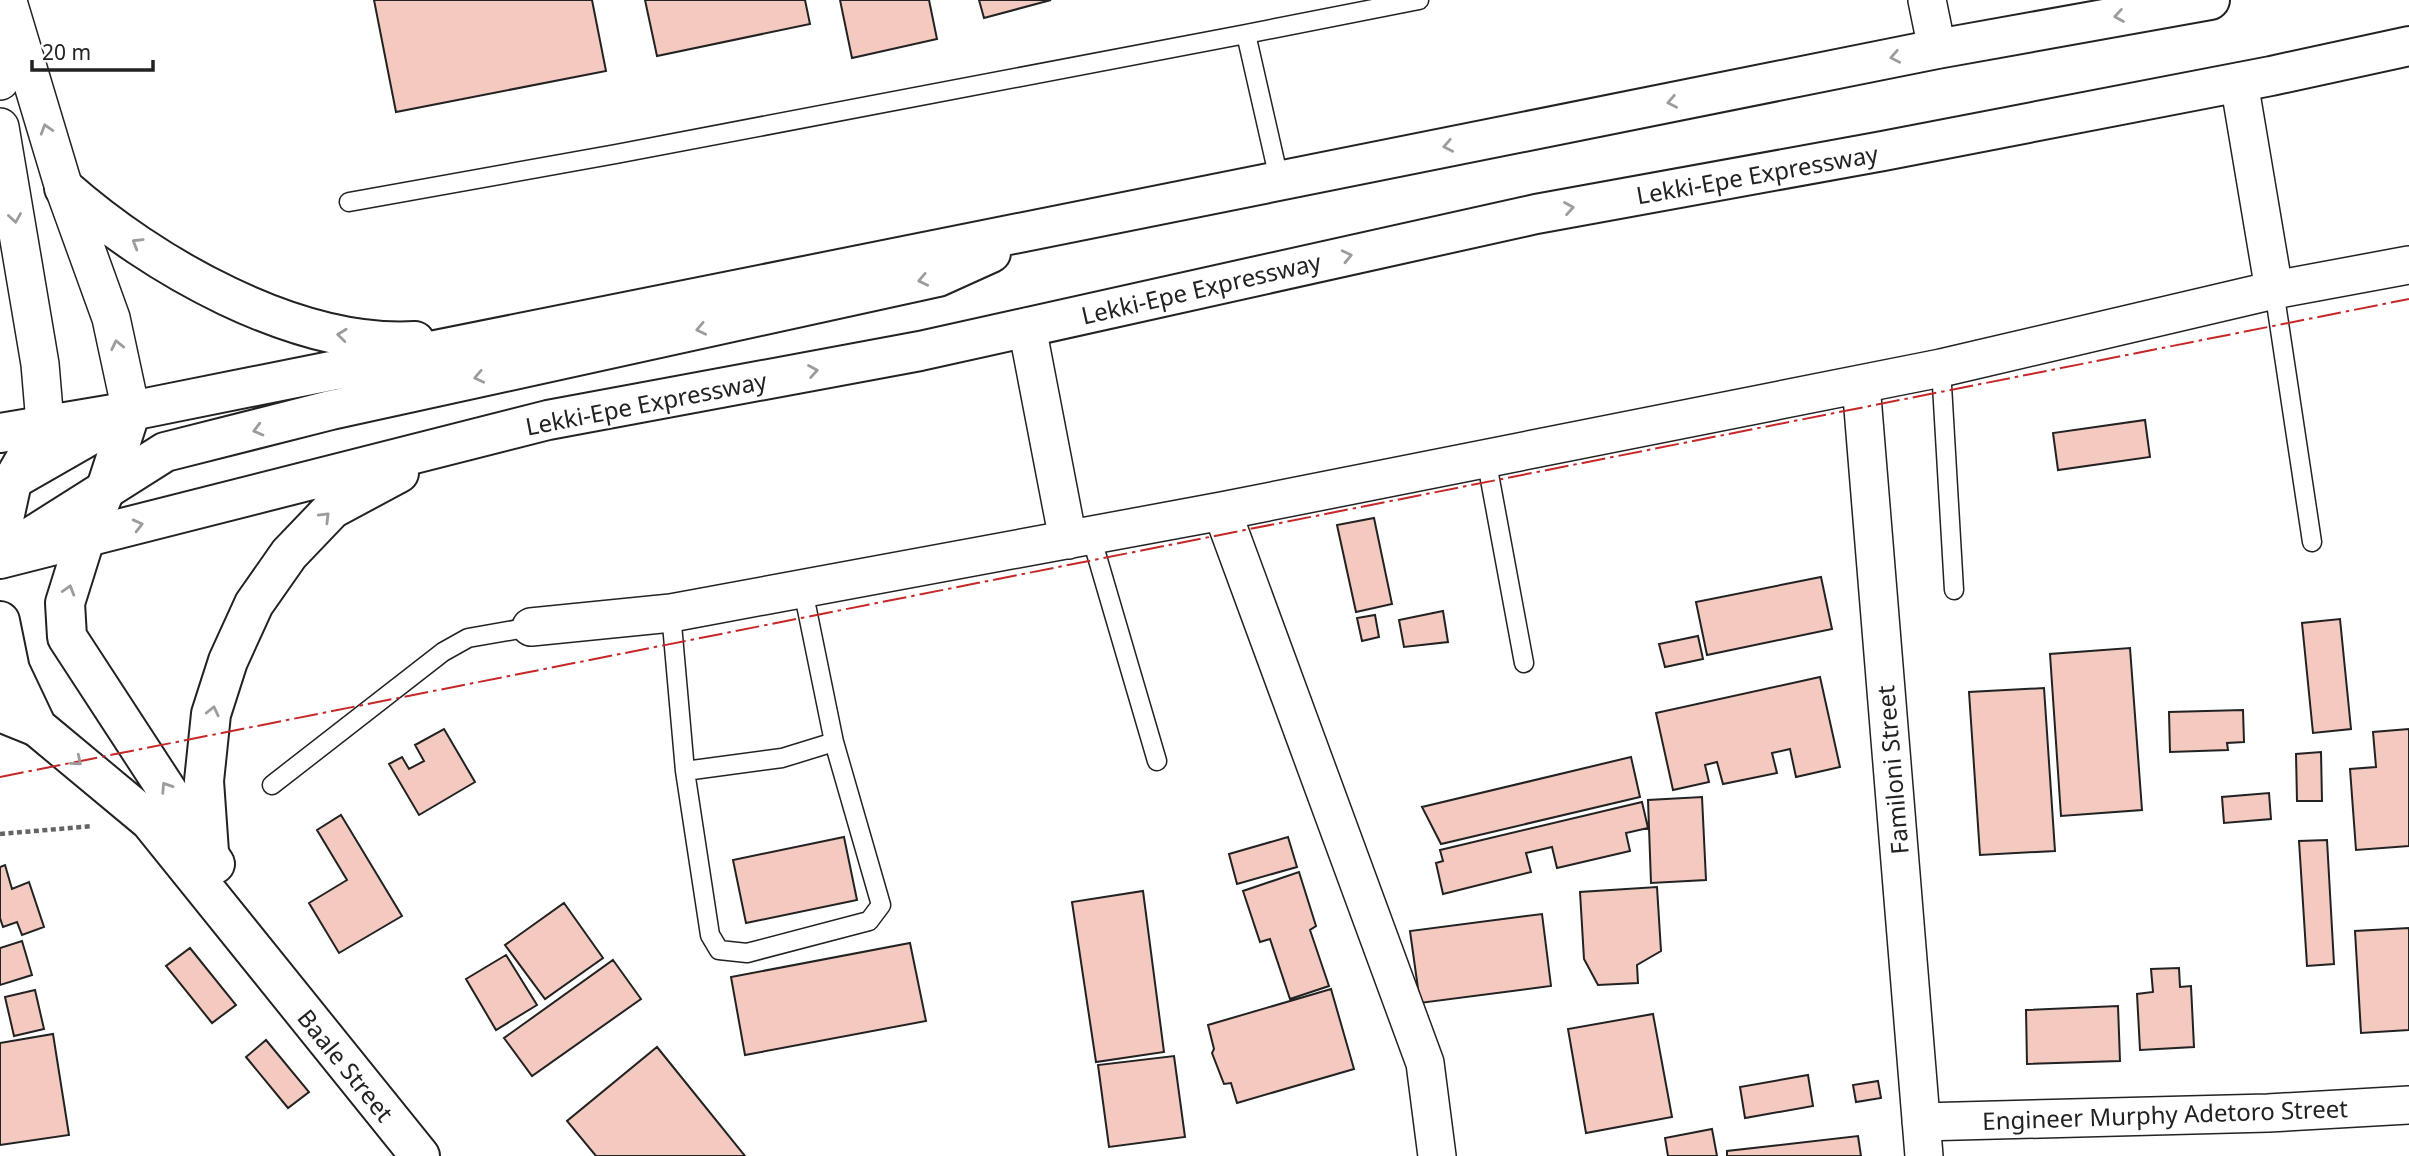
<svg xmlns="http://www.w3.org/2000/svg" width="2409" height="1156" font-family="'Noto Sans',sans-serif">
<style>
.building{fill:#f3c9c0;stroke:#222;stroke-width:2}
.lines{fill:none;stroke-linecap:round;stroke-linejoin:round}
.lane-casing{stroke:#222;stroke-width:21}
.street-casing{stroke:#222;stroke-width:40}
.secondary-casing{stroke:#222;stroke-width:42}
.highway-casing{stroke:#222;stroke-width:42}
.path{stroke:#646464;stroke-width:4.5;stroke-dasharray:5 3.5;stroke-linecap:butt}
.lane{stroke:#fff;stroke-width:18}
.street{stroke:#fff;stroke-width:37}
.secondary{stroke:#fff;stroke-width:38}
.highway{stroke:#fff;stroke-width:38}
.power{stroke:#c62828;stroke-width:2;stroke-dasharray:24 5 3.5 5;stroke-linecap:butt}
.oneway{stroke:#9c9c9c}
.labels{text-anchor:middle;dominant-baseline:central;stroke-width:5;stroke-linejoin:round;paint-order:stroke}
.street-label{font-size:24px;fill:#222;stroke:#fff}
</style>
<rect width="100%" height="100%" fill="#fff"/>
<!-- building -->
<path class="building" d="M374,0H592L606,71L396,112Z
M645,0H805L810,24L657,56Z
M840,0H929L937,39L852,58Z
M979,0H1051L984,18Z
M2145,420L2150,457L2058,470L2053,433Z
M1374,518L1392,604L1356,612L1337,525Z
M1821,577L1832,629L1707,655L1696,602Z
M1443,611L1448,642L1404,647L1399,620Z
M1375,615L1379,637L1362,641L1357,618Z
M2340,619L2351,729L2313,733L2302,623Z
M1698,636L1703,659L1665,667L1659,644Z
M2130,648L2142,810L2061,816L2050,654Z
M1820,677L1840,767L1796,777L1790,749L1772,753L1777,773L1723,784L1717,762L1705,765L1709,782L1673,790L1656,713Z
M2044,688L2055,851L1980,855L1969,692Z
M2243,710L2244,742L2227,743L2228,750L2170,752L2169,712Z
M444,729L475,782L419,815L389,764L402,757L409,769L424,761L415,745Z
M2409,729V846L2356,850L2350,769L2376,767L2373,732Z
M2321,752L2322,801H2297L2296,754Z
M1631,757L1640,797L1441,844L1422,807Z
M2269,793L2271,819L2224,823L2222,797Z
M1702,797L1706,880L1651,883L1648,800Z
M1642,802L1648,828L1626,833L1630,851L1557,868L1552,847L1526,853L1531,872L1443,894L1436,863L1443,861L1440,850Z
M341,815L402,916L339,953L309,903L347,880L317,830Z
M844,837L857,900L746,923L733,860Z
M1288,837L1297,867L1237,884L1229,854Z
M2327,840L2334,964L2307,966L2299,841Z
M5,865L12,889L29,882L44,927L22,935L17,922L3,927L0,918V867Z
M1299,872L1316,926L1310,930L1329,986L1290,999L1270,939L1260,942L1243,891Z
M1657,887L1661,951L1637,965L1638,983L1598,985L1584,959L1580,892Z
M1143,891L1164,1052L1096,1062L1072,902Z
M564,903L603,958L545,999L505,945Z
M1542,914L1551,986L1420,1003L1410,931Z
M2409,928V1030L2361,1033L2355,931Z
M22,941L32,975L0,985V948Z
M910,943L926,1021L745,1055L731,977Z
M190,948L236,1005L212,1023L166,966Z
M506,955L537,1005L496,1030L466,979Z
M613,960L641,999L532,1076L504,1038Z
M2179,968L2180,987L2191,986L2194,1047L2140,1050L2137,994L2153,992L2151,969Z
M1331,989L1354,1069L1237,1103L1231,1083L1224,1084L1212,1053L1214,1049L1208,1025Z
M35,990L44,1029L14,1036L5,997Z
M2118,1006L2120,1061L2027,1064L2026,1010Z
M1653,1014L1672,1117L1586,1133L1568,1029Z
M53,1034L69,1135L0,1145V1043Z
M266,1040L309,1092L288,1108L246,1057Z
M657,1047L745,1156H596L567,1121Z
M1174,1056L1185,1137L1109,1147L1098,1065Z
M1808,1075L1813,1106L1745,1118L1740,1087Z
M1878,1081L1881,1098L1856,1102L1853,1085Z
M1712,1129L1717,1156H1668L1665,1138Z
M1858,1136L1861,1156H1727V1151Z"/>
<g class="lines">
<!-- lane casing -->
<g class="lane-casing">
<path id="lane" d="M1246,34L1419,0
M349,202L616,154L1246,34L1279,179
M2274,290L2312,542
M1941,368L1954,590
M1486,458L1524,663
M1091,536L1157,761
M671,613L685,771L782,758L834,742L803,590
M685,771L710,935L719,950L747,953L869,921L881,905L834,742
M272,785L443,652L468,638L531,627"/>
</g>
<!-- street casing -->
<g class="street-casing">
<path id="street" d="M1927,0L1937,49
M9,5L64,188L111,318L131,411
M0,81L7,18
M2239,82L2274,290
M0,127L40,364L45,423
M1027,327L1068,540
M1861,384L1924,1156
M1222,511L1425,1063L1437,1156
M531,627L671,613L1222,511L1941,368L2274,290L2409,265
M1921,1122L2268,1113L2409,1105"/>
</g>
<!-- secondary casing -->
<g class="secondary-casing">
<path id="secondary" d="M131,411L106,488L85,539L65,603L67,637L215,864
M0,537L12,482L27,456
M0,621L10,670L37,727L150,821L420,1156"/>
</g>
<!-- highway casing -->
<g class="highway-casing">
<path id="highway" d="M64,188C151,265 295,348 415,341
M0,433L131,411L1937,49L2210,0
M0,487L117,420
M18,545L165,452L331,410L938,277L991,253
M0,559L548,420L920,351L1536,214L1883,151L2271,76L2409,46
M0,712L37,727
M209,852L204,781L211,714L228,661L254,604L289,554L332,509L399,473"/>
</g>
<!-- path -->
<path class="path" d="M0,834L93,826"/>
<!-- lane -->
<use href="#lane" class="lane"/>
<!-- street -->
<use href="#street" class="street"/>
<!-- secondary -->
<use href="#secondary" class="secondary"/>
<!-- highway -->
<use href="#highway" class="highway"/>
<!-- power -->
<path class="power" d="M0,777L2409,299"/>
</g>
<!-- one-way arrows -->
<defs><path id="oneway-chevron" d="M-2-3.5L2.5 0L-2 3.5" fill="none" stroke-width="1.6" stroke-linecap="round" stroke-linejoin="round" transform="scale(1.75)"/></defs>
<g class="oneway">
<use href="#oneway-chevron" transform="translate(2119 16) rotate(170)"/>
<use href="#oneway-chevron" transform="translate(1895 57) rotate(169)"/>
<use href="#oneway-chevron" transform="translate(1672 102) rotate(169)"/>
<use href="#oneway-chevron" transform="translate(46 129) rotate(-107)"/>
<use href="#oneway-chevron" transform="translate(1448 146) rotate(169)"/>
<use href="#oneway-chevron" transform="translate(1569 208) rotate(-10)"/>
<use href="#oneway-chevron" transform="translate(15 218) rotate(81)"/>
<use href="#oneway-chevron" transform="translate(137 243) rotate(-149)"/>
<use href="#oneway-chevron" transform="translate(1347 256) rotate(-13)"/>
<use href="#oneway-chevron" transform="translate(923 280) rotate(168)"/>
<use href="#oneway-chevron" transform="translate(701 329) rotate(168)"/>
<use href="#oneway-chevron" transform="translate(342 335) rotate(-174)"/>
<use href="#oneway-chevron" transform="translate(117 345) rotate(-102)"/>
<use href="#oneway-chevron" transform="translate(813 371) rotate(-10)"/>
<use href="#oneway-chevron" transform="translate(479 377) rotate(168)"/>
<use href="#oneway-chevron" transform="translate(258 430) rotate(165)"/>
<use href="#oneway-chevron" transform="translate(325 517) rotate(-45)"/>
<use href="#oneway-chevron" transform="translate(138 525) rotate(-14)"/>
<use href="#oneway-chevron" transform="translate(69 590) rotate(-73)"/>
<use href="#oneway-chevron" transform="translate(213 711) rotate(-77)"/>
<use href="#oneway-chevron" transform="translate(77 761) rotate(40)"/>
<use href="#oneway-chevron" transform="translate(166 787) rotate(-123)"/>
</g>
<g class="labels">
<!-- street labels -->
<g class="street-label">
<text transform="translate(1757 174) rotate(-10)">Lekki-Epe Expressway</text>
<text transform="translate(1201 288) rotate(-13)">Lekki-Epe Expressway</text>
<text transform="translate(646 403) rotate(-11)">Lekki-Epe Expressway</text>
<text transform="translate(1892 770) rotate(-95)">Familoni Street</text>
<text transform="translate(346 1065) rotate(51)">Baale Street</text>
<text transform="translate(2165 1114) rotate(-2)">Engineer Murphy Adetoro Street</text>
</g>
</g>
<!-- scale -->
<path d="M32 60v10h121v-10" fill="none" stroke="#222222" stroke-width="3.5"/>
<text x="42" y="60" font-size="21" fill="#222222" stroke="#ffffff" stroke-width="5" paint-order="stroke">20 m</text>
</svg>
